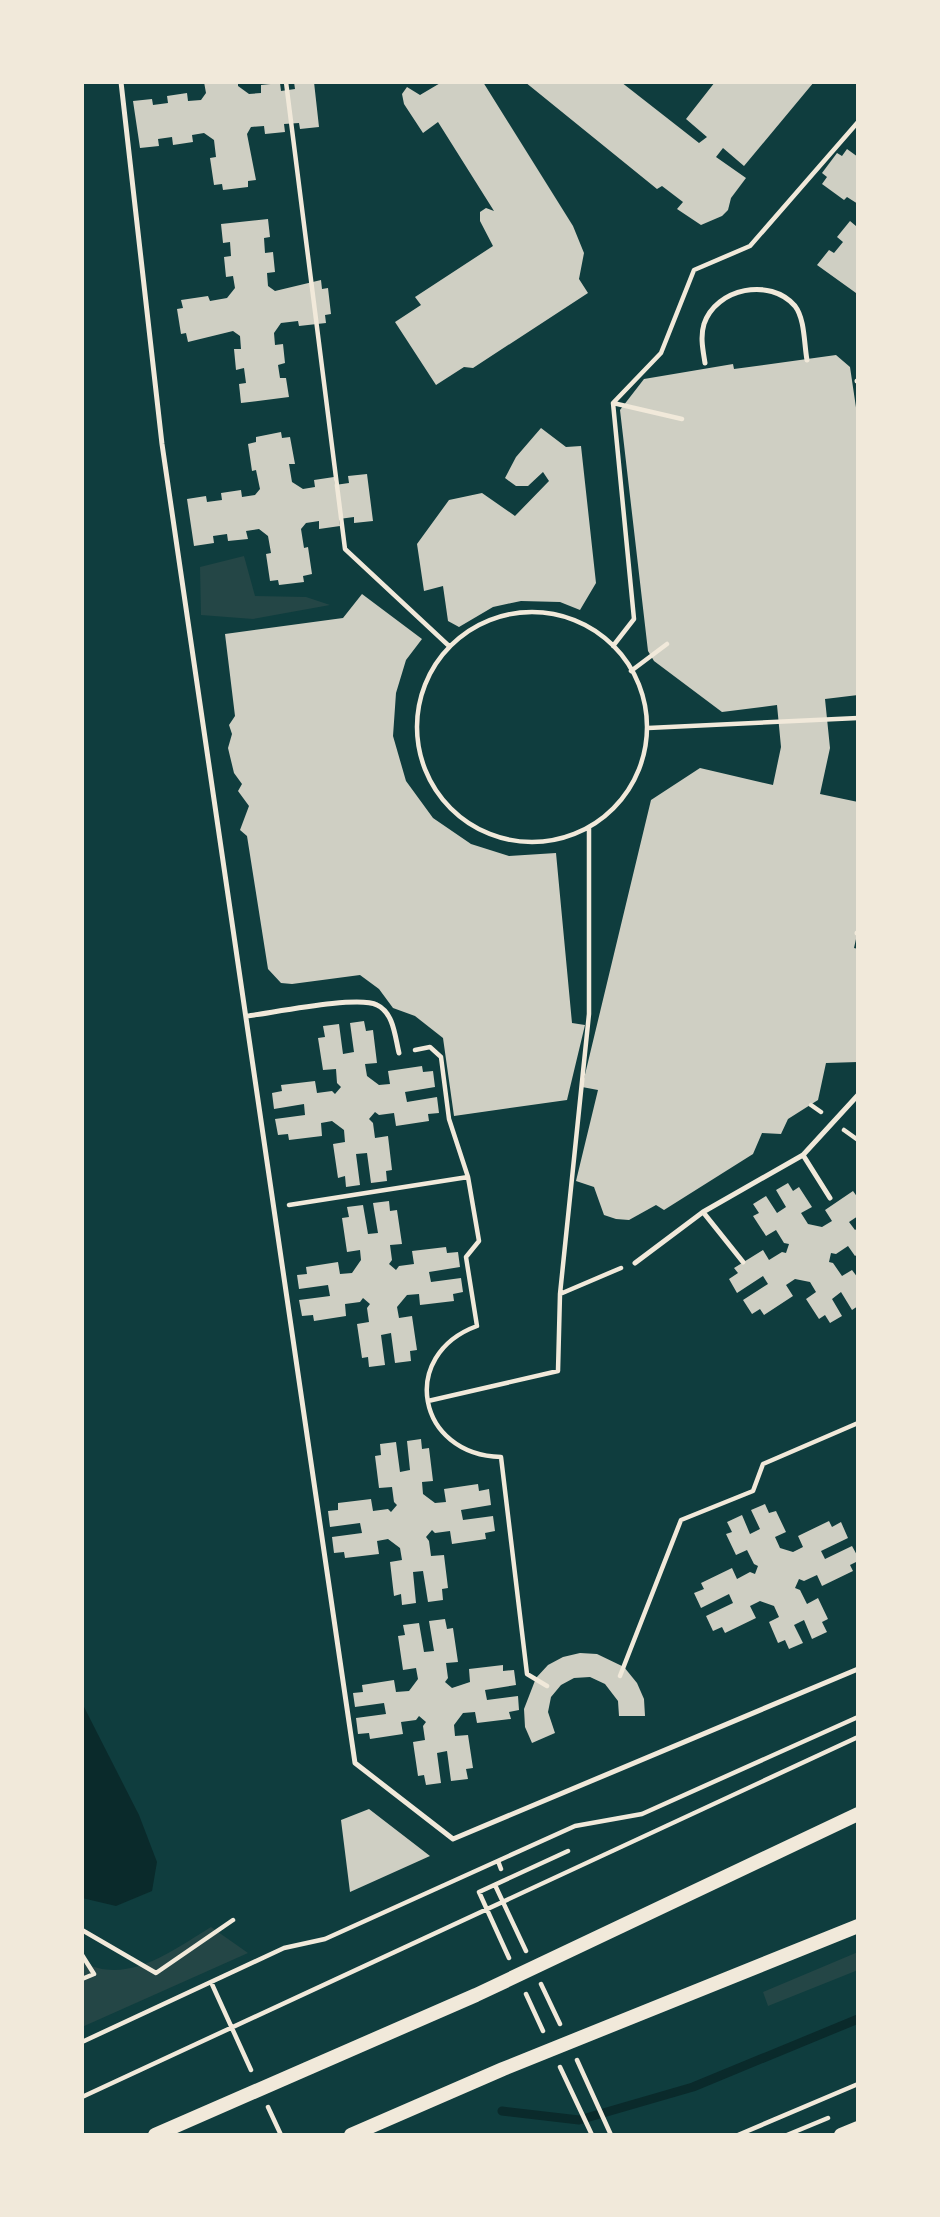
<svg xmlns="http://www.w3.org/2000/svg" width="940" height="2217" font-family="'IBM Plex Sans',sans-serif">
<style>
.green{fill:#244646}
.water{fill:#0a2a2b}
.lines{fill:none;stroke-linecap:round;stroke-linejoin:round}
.stream{stroke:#0a2a2b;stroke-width:9}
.building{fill:#cfcfc3}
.path{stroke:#f1e9da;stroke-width:4.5}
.service{stroke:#f1e9da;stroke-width:5}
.secondary{stroke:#f1e9da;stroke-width:14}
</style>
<rect width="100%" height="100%" fill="#0f3d3e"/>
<!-- green -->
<path class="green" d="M244,556L255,596L306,597L330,605L253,619L201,615L200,567Z
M211,1927L248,1953L82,2027V1962C128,1986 173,1950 211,1927Z
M858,1952V1970L768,2006L763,1992Z"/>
<!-- water -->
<path class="water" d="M82,1703L139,1815L157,1862L152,1891L116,1906L82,1898Z"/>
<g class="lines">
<!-- stream -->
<path class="stream" d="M502,2111L579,2120L693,2087L858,2019"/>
</g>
<!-- building -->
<path class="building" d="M204,82H238V86L249,94L261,93V85L280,83L281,91L295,89L294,82H314L319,127L300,129L299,123L284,124L285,132L265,134L264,126L251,127L247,134L256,180L248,181V187L223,190L222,184L214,185L210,158L216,157L214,140L204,133L192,135L193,142L173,145L172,137L158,139L159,146L140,148L133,101L152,99L153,105L168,103L167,96L187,93L188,101L201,100L206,93Z
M442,82H483L573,226L584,253L579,279L588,293L473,368L464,367L436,385L395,322L421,305L415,297L493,246L480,221V212L486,208L494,211L438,122L423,133L404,104L402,94L407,87L420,95Z
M525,82H621L699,143L707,137L686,119L715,82H814L744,166L723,148L716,157L746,178L731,198L728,210L722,216L701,225L677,209L683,202L662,186L657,189Z
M847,149L858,157V204L847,197L844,200L822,184L827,177L822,173L837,153L842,156Z
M268,219L270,237L264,238L265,253L273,252L275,272L267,273L268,286L275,291L321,280L322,289L328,288L331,314L325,315L326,323L299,326L298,321L281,323L274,333L275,345L283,344L285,363L278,365L280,378H286L289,397L241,403L239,384L246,383L244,368L236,370L234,349H241L240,336L233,331L188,342L186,333L181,334L177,309L183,308L181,300L208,296L210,301L227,298L235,288L233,276L226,277L224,257L231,256L230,242L223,243L221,224Z
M850,221L856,226L858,223L856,293L817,265L829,250L834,253L843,242L837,237Z
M836,355L850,367L858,421V695L825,699L830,748L820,794L858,802V930L854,948L858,949V1062L826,1063L818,1100L788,1119L781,1134L762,1133L753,1154L664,1210L656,1205L629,1220L616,1219L604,1215L594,1187L576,1181L598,1090L582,1087L651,800L700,768L773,785L781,747L777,705L722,712L654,661L648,651L620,410L644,379L733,364L734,369Z
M541,428L566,447L581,446L596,583L580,610L560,602L521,601L493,607L459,627L448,621L443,586L424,591L417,544L449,500L482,493L515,516L549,481L543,472L528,486H516L505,478L516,457Z
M281,432L282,438L290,437L295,464H289L292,482L303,489L315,487L314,480L334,477L335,485L349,483L348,476L367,474L373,521L354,523V517L339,519L340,526L319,529V521L306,523L301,529L304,548L308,547L312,574L303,576L304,582L279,585L278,580L270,581L266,554L271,553L268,536L259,529L246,531L248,539L228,541L227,534L213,536L214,543L194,546L187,499L206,496L207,502L222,500L221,493L241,490L242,497L255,495L260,489L256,470L252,471L248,444L256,442V437Z
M362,594L422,639L406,660L396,693L393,736L406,781L433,818L471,844L509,856L556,853L572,1023L585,1025L567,1100L454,1116L443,1038L415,1016L393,1008L379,989L360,975L292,984L281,983L268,969L247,836L240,830L249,806L238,791L242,784L234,773L228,748L232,734L229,725L235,716L225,634L343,618Z
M364,1021L366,1031L373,1030L377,1063L365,1064L367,1076L379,1085L390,1084L388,1071L422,1066L423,1072L433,1071L435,1087L405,1092L407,1102L437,1097L439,1113L428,1114L429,1121L396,1126L394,1113L379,1115L375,1112L369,1119L373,1123L375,1138L388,1136L392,1170L386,1171L387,1181L371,1183L367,1153L356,1154L360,1185L346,1187L345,1176L338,1178L333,1144L345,1142L344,1130L332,1121L321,1123L322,1136L289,1140L288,1134L278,1135L275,1119L305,1115L304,1104L274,1109L272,1093L282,1091L281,1085L315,1081L317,1093L332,1091L335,1094L341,1087L337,1083L336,1069L323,1070L318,1038L325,1037L323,1026L339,1024L343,1054L354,1052L350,1023Z
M788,1183L793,1191L799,1187L812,1207L801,1213L808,1224L822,1227L832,1221L825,1210L853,1191L858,1198V1216L849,1222L855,1230L858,1228V1254L855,1256L848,1246L836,1254L831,1253L829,1262L833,1263L842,1276L852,1270L858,1278V1306L852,1310L841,1292L832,1299L842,1316L830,1323L825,1315L819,1319L806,1299L816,1292L810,1282L795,1279L786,1285L793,1296L764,1315L760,1309L752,1314L743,1300L768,1284L763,1276L737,1293L729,1279L738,1273L734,1268L763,1250L769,1260L782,1252L786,1253L789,1244L784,1243L776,1230L766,1236L753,1216L759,1213L753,1204L766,1196L777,1213L786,1207L776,1190Z
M389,1201L390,1211L397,1210L402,1244L390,1245L392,1260L389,1264L396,1270L399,1266L414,1264L412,1251L446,1247L447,1253L458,1252L460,1267L429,1272L431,1282L461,1278L463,1292L453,1294L454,1301L420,1305L419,1294L407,1295L397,1307L399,1318L412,1316L417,1350L410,1351L411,1361L395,1363L391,1333L381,1335L385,1365L369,1367L368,1357L362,1358L357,1324L369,1322L367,1308L370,1304L363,1298L360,1302L345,1304L346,1316L314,1321L313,1315L302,1316L299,1300L330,1296L328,1285L299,1289L297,1275L307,1274L306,1267L338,1262L340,1274L352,1273L361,1260L360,1250L347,1252L342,1218L349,1217L347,1207L363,1205L368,1234L378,1233L373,1203Z
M421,1439L422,1449L429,1448L433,1481L422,1482L423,1494L435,1503L446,1502L444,1489L478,1484L479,1491L489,1489L491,1505L461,1510L463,1520L493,1516L495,1531L485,1533L486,1539L452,1544L450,1531L435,1533L432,1530L426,1537L429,1541L431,1556L444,1555L448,1588L442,1589L443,1600L428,1602L423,1571L413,1572L416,1603L402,1605L401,1594L394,1596L390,1562L402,1560L400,1548L388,1539L377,1541L379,1554L345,1558L344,1552L334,1553L332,1537L362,1533L360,1523L330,1527L328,1511L338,1510V1503L371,1499L373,1511L388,1509L391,1512L397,1505L394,1502L392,1487L379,1488L375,1456L381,1455L380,1444L396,1442L400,1472L410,1470L407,1441Z
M765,1504L769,1513L776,1511L786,1532L775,1537L780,1548L793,1552L803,1547L798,1536L829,1521L832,1527L841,1522L848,1538L821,1551L825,1559L852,1546L858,1557V1561L850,1565L853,1571L822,1586L817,1575L804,1581L799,1579L795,1588L800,1590L807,1604L818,1598L828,1619L822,1622L827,1632L812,1639L804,1620L794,1625L803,1643L789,1649L785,1640L778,1643L769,1622L779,1617L774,1606L760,1601L750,1606L756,1618L725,1633L722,1627L713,1631L706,1616L733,1603L729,1594L701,1608L694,1593L704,1589L701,1583L732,1568L737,1579L750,1572L755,1574L758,1566L754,1564L747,1550L736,1555L726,1534L732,1532L727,1522L742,1515L750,1534L760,1529L751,1510Z
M445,1619L447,1629L453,1628L458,1662L446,1663L448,1678L445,1682L452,1688L470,1682L469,1669L503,1665V1671L514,1670L516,1685L485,1690L487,1700L518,1696L519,1710L509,1712L511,1719L477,1723L475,1712L463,1713L454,1725L455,1736L468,1735L473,1768L466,1769L468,1779L451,1781L447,1751L437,1753L441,1783L426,1785L424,1775L418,1776L413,1742L425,1740L423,1726L426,1722L419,1716L416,1720L401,1722L403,1734L370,1739L369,1733L358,1734L356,1718L386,1714L384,1703L355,1707L353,1693L363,1692L362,1685L394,1680L396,1692L409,1691L418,1679L416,1668L403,1670L398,1636L405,1635L403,1625L419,1623L424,1652L434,1651L429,1621Z
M580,1653L597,1654L624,1667L637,1683L644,1699L645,1716H619L618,1701L605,1684L590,1677L574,1678L561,1685L551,1697L548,1712L555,1733L532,1743L525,1727L524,1709L536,1678L548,1665L563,1657Z
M369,1809L430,1856L350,1892L341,1820Z"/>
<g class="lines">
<!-- path -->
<path class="path" d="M286,82L345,549L449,646
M613,403L682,419
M417 727a115 115 0 1 1 230 0a115 115 0 1 1-230 0Z
M613,646L634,619L613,403L661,353L694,270L750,246L858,122
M631,671L667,644
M648,728L858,718
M415,1050L430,1047L441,1057L449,1119L468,1177L479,1241L466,1257L477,1326C398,1355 417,1455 501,1457L527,1674L547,1686
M811,1105L821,1112
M844,1130L858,1140
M289,1205L468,1177
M560,1294L589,1014V828
M428,1401L558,1371L560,1294L621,1268
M620,1676L681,1520L753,1491L763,1464L858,1423
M498,1861L501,1869
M495,1885L526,1951
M82,1930L156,1973L233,1920
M82,1955L94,1974L82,1979
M509,1958L479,1892L568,1851
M211,1982L251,2070
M541,1984L560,2024
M526,1994L543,2031
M82,2042L284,1948L325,1939L575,1826L642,1814L858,1717
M577,2060L611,2135
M560,2067L592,2135
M82,2097L858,1737
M268,2107L281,2135
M738,2135L858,2084
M787,2135L828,2118"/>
<!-- service -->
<path class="service" d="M121,82L162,444L355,1763L453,1839L858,1669
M705,363C703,350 700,337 704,324C716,288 770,277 795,306C805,319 804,344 807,360
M857,381H858
M857,933H858
M247,1016C272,1013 358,995 377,1005C394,1013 395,1037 399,1053
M803,1155L830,1198
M703,1212L743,1262
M635,1263L703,1212L803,1155L858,1095"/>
<!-- secondary -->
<path class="secondary" d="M155,2135L476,1995L858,1814
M351,2135L503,2069L858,1926
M841,2135L858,2128"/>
</g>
<!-- border -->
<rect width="940" height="2217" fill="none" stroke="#f1e9da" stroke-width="168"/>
</svg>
